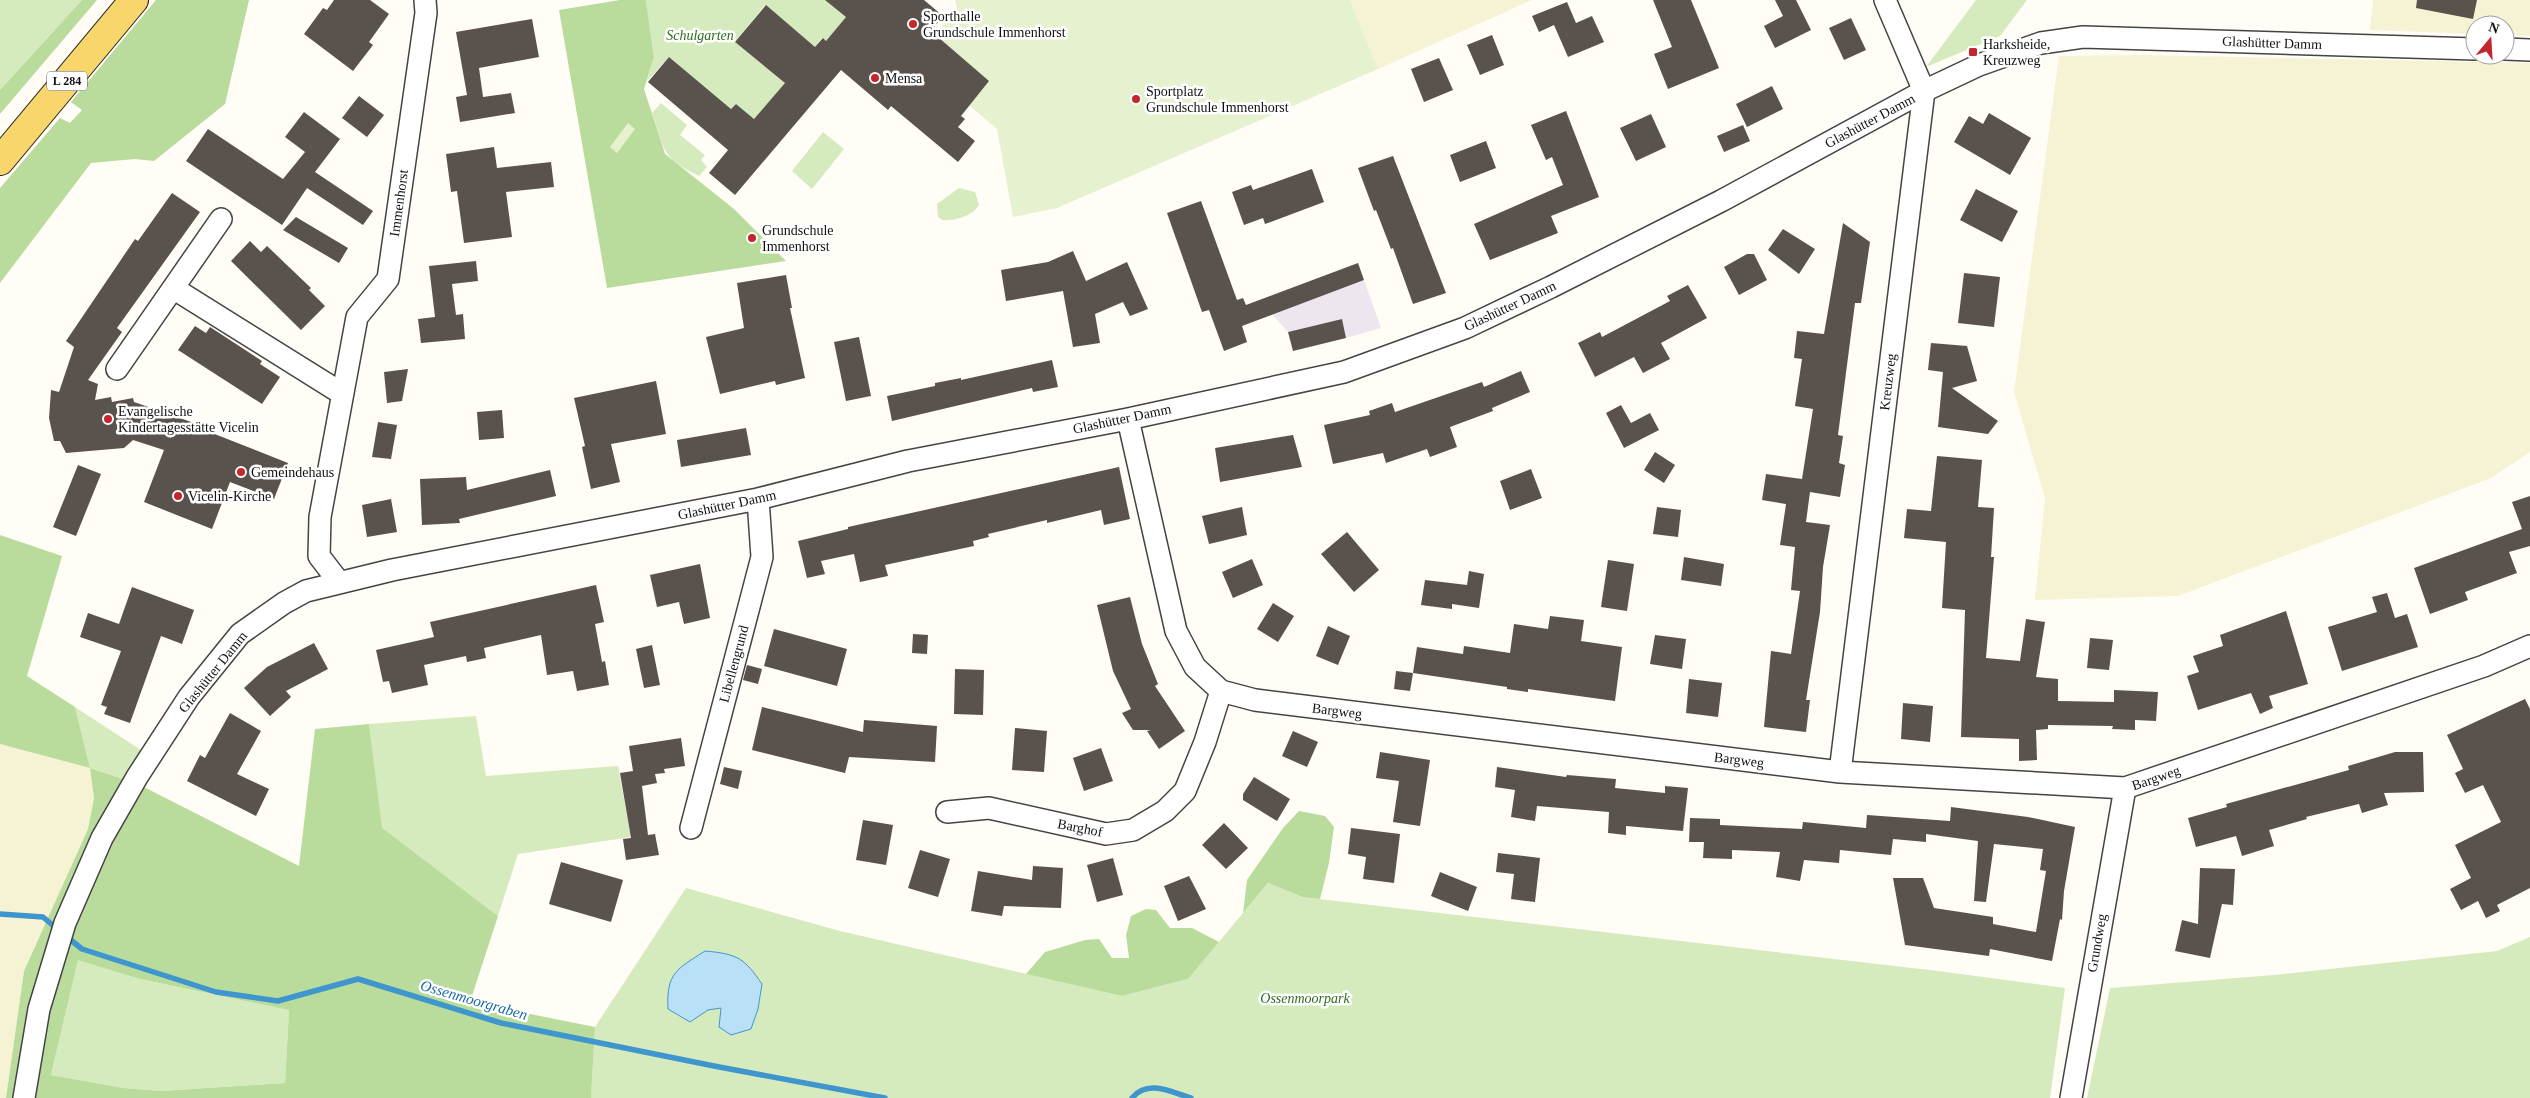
<svg xmlns="http://www.w3.org/2000/svg" width="2530" height="1098" font-family="'Times New Roman',serif">
<style>
.industrial{fill:#eee6ef}
.farmland{fill:#f6f3d4}
.green{fill:#d5ebbd;fill-rule:evenodd}
.forest{fill:#b9dc9c;fill-rule:evenodd}
.pitch{fill:#e6f2cf}
.water{fill:#b9e0f7;stroke:#3f96cf}
.lines{fill:none;stroke-linecap:round;stroke-linejoin:round}
.stream{stroke:#3f96cf;stroke-width:5.5}
.building{fill:#5a524d}
.minor-casing{stroke:#444;stroke-width:24}
.major-casing{stroke:#222;stroke-width:30}
.minor{stroke:#fff;stroke-width:21}
.major{stroke:#f9d66b;stroke-width:28}
.poi-dot{fill:#c4262e;stroke:#fff;stroke-width:2}
.labels{text-anchor:middle;dominant-baseline:central;stroke-width:5;stroke-linejoin:round;paint-order:stroke}
.shield{fill:#fff;stroke:#585858;stroke-width:1}
.shield-label{font-size:12px;font-weight:bold;fill:#111}
.poi-label{font-size:14px;fill:#111;stroke:#fff;text-anchor:start}
.park-label{font-size:14px;font-style:italic;fill:#2f6b1f;stroke:#fff}
.street-label{font-size:14px;fill:#111;stroke:#fff}
.water-label{font-size:15px;font-style:italic;fill:#1768a6;stroke:#fff}
</style>
<rect width="100%" height="100%" fill="#fffdf5"/>
<!-- industrial -->
<path class="industrial" d="M1364,280L1381,328L1346,338L1341,319L1288,332L1272,314Z"/>
<!-- farmland -->
<path class="farmland" d="M1350,0H1532L1378,69Z
M2373,0H2530V36L2505,35V25H2475V34L2370,30Z
M2141,55L2530,63V452L2491,478L2178,596L2035,600L2045,498L2014,392L2059,56Z
M0,744L90,768L94,798L88,829L24,971L6,1098H0Z"/>
<!-- green -->
<path class="green" d="M0,0H82L0,90Z
M646,0H838L833,6L846,17L826,41L822,38L815,47L765,5L735,42L785,83L754,119L736,104L731,109L669,57L647,81L654,56Z
M1976,0H2027L2000,36L1926,67Z
M661,103L687,125L680,135L705,155L701,160L707,167L699,176C662,158 664,150 652,113Z
M823,132L844,149L812,189L792,171Z
M959,188L975,192L979,205C973,216 955,221 942,220L938,217L937,204Z
M75,707L153,758L138,784L90,768Z
M476,716L486,776L618,766L631,837L518,854L498,916L381,828L369,724Z
M1268,883L1302,897L1938,971L2065,988L2050,1098H591L595,1027L686,888L840,931L1122,996L1188,979ZM762,984L721,1008L708,1010Z
M2530,937V1098H2087L2110,988L2274,975L2497,951Z
M78,959L140,979L289,1010L285,1083L161,1091L124,1088L51,1075Z"/>
<!-- forest -->
<path class="forest" d="M82,0H97L0,114V90Z
M156,0H249L225,104L154,161L135,159L91,163L0,283V188L60,118L70,123L82,110L71,102Z
M620,0H646L654,57L644,89L665,154L734,209L786,261L607,288L559,10Z
M0,535L62,556L27,676L75,707L90,768L138,784L299,866L315,729L369,724L382,828L498,916L470,1002L595,1027L591,1098H6L24,971L88,829L94,798L90,768L0,744ZM78,960L140,979L289,1010L285,1083L161,1091L124,1088L51,1075Z
M1299,811L1325,816L1334,827L1329,863L1320,899L1302,897L1268,883L1243,913L1247,880L1283,828Z
M1146,909L1156,910L1170,928H1192L1219,942L1188,979L1122,996L1026,974L1045,952L1085,940L1099,939L1112,958H1129L1126,935L1131,916Z"/>
<!-- pitch -->
<path class="pitch" d="M955,0H1350L1378,69L1057,208L1013,217L997,129L915,59L957,8Z
M628,123L635,129L617,153L610,147Z"/>
<!-- water -->
<path class="water" d="M705,951C738,954 744,958 762,984L758,1009L751,1029L731,1035L719,1027L721,1008L708,1010L690,1022L668,1009C666,973 677,969 705,951Z"/>
<g class="lines">
<!-- stream -->
<path class="stream" d="M0,914L43,917L56,928
M67,937L82,949L216,992L278,1001L358,979L501,1023L714,1066L885,1098
M1132,1098C1148,1079 1171,1092 1191,1098"/>
</g>
<!-- building -->
<path class="building" d="M334,0H370L389,14L369,42L373,45L353,71L304,34L323,8L327,10Z
M825,0H924L943,16L931,31L989,81L961,116L965,119L958,127L975,141L958,162L891,106L888,110L841,70L735,195L709,173L728,150L648,82L669,57L731,109L736,104L754,119L785,83L735,42L766,5L815,47L823,38L826,41L846,17Z
M1653,0H1691L1719,68L1668,89L1654,54L1672,47Z
M1775,0H1796L1811,30L1775,48L1764,26L1783,16Z
M2417,0H2477L2473,19L2416,8Z
M1567,2L1576,23L1592,16L1604,42L1568,57L1554,25L1539,32L1532,16Z
M1851,18L1866,50L1844,60L1829,28Z
M532,19L539,57L479,68L483,97L511,93L515,113L460,122L456,97L467,95L456,32Z
M1492,35L1504,65L1480,75L1467,45Z
M1439,58L1453,90L1424,102L1411,69Z
M1772,86L1783,109L1747,127L1736,104Z
M359,96L384,115L367,137L342,118Z
M1566,111L1599,197L1551,216L1558,233L1490,260L1474,224L1563,185L1552,157L1546,160L1531,125Z
M304,112L340,139L315,172L373,211L363,225L307,188L282,225L186,161L208,129L283,179L305,152L285,137Z
M1989,113L2031,138L2010,175L1954,142L1969,116L1983,124Z
M1651,114L1666,147L1636,161L1620,128Z
M1743,125L1750,141L1724,152L1717,136Z
M1486,141L1496,168L1460,182L1450,155Z
M494,147L497,168L551,162L554,187L506,192L512,237L464,243L457,191L451,192L446,154Z
M1393,156L1446,293L1413,304L1393,248L1391,249L1376,210L1374,211L1358,168Z
M1312,169L1324,202L1265,224L1263,218L1244,225L1232,192L1251,185L1253,190Z
M1976,189L2018,211L2002,242L1960,220Z
M172,193L200,212L117,328L122,332L88,380L98,384L95,400L111,397L112,402L133,398L134,402L214,430L212,433L288,463L274,499L230,482L212,529L144,502L164,450L133,440L124,448L66,453L60,441H54L49,418L51,390L59,392L74,347L66,341L135,239L138,241Z
M1201,201L1237,300L1243,298L1246,305L1358,263L1364,280L1242,326L1247,342L1224,351L1209,310L1202,312L1167,213Z
M296,217L348,248L339,263L283,230Z
M1843,223L1870,242L1861,303H1855L1838,435L1843,436L1839,463L1845,465L1840,497L1810,492L1806,522L1830,525L1823,567L1820,612L1806,700H1810L1806,732L1764,727L1771,651L1791,654L1800,591L1791,590L1795,547L1780,545L1786,504L1762,500L1766,474L1802,479L1813,409L1795,406L1802,359L1794,358L1797,331L1824,334Z
M1783,229L1815,249L1799,274L1768,250Z
M250,241L261,252L267,246L311,288L309,290L325,306L301,330L231,261Z
M1073,251L1086,281L1127,262L1148,309L1130,316L1123,302L1095,314L1100,343L1073,347L1063,291L1006,301L1001,270L1048,262Z
M1747,254H1754L1767,280L1739,295L1724,267Z
M476,261L478,281L452,284L456,315L463,314L465,339L421,343L418,319L435,317L429,266Z
M1964,273L2000,277L1994,327L1958,323Z
M786,275L792,308H790L805,378L776,385L775,381L720,394L706,337L744,328L737,283Z
M1688,285L1707,318L1661,343L1670,359L1643,373L1634,357L1595,377L1578,343L1600,332L1602,337L1670,301L1667,296Z
M1342,319L1346,338L1293,351L1288,332Z
M195,326L206,333L210,327L262,361L260,364L280,377L262,404L178,350Z
M859,337L871,396L846,401L834,342Z
M1931,343L1967,346L1977,381L1952,388L1998,421L1988,434L1938,427L1943,372L1928,370Z
M1052,360L1058,387L1033,392L1032,388L892,421L887,396L935,386V383L961,378V380Z
M408,369L402,401L387,403L384,372Z
M1521,371L1530,392L1492,408L1493,411L1450,427L1457,447L1430,457L1427,449L1386,463L1383,453L1333,464L1324,425L1370,415L1369,411L1392,403L1395,412L1482,382L1484,387Z
M656,381L666,434L611,444L620,482L591,489L582,447L585,446L574,398Z
M1621,405L1631,423L1650,413L1659,430L1624,448L1606,413Z
M502,410L504,438L479,440L477,412Z
M378,422L397,425L391,459L372,457Z
M746,428L751,455L681,467L677,440Z
M1293,435L1302,467L1220,482L1215,448Z
M1655,452L1675,465L1664,483L1644,470Z
M1937,456L1982,460L1978,507L1994,508L1991,557H1994L1986,658L2020,661L2026,619L2045,622L2036,677L2058,679V701L2114,702V690L2158,692L2156,721L2135,720V730L2112,729L2113,726L2048,725V729L2036,730L2037,760L2019,761V739L1961,737L1965,610L1942,608L1946,542L1904,538L1907,509L1931,511Z
M78,465L101,474L76,536L53,527Z
M1119,467L1130,519L1104,525L1101,510L1047,523V520L988,534L989,537L973,541L974,546L885,565L888,576L860,582L854,554L821,561L825,574L807,578L798,541L848,529V527Z
M1531,469L1542,498L1510,510L1500,481Z
M550,470L556,496L459,519L460,523L422,525L420,479L466,477L467,490Z
M2530,496V546L2509,552L2517,573L2465,592L2468,600L2430,614L2414,568L2522,529L2512,502Z
M391,499L397,532L367,537L362,505Z
M1242,507L1247,535L1209,544L1202,516Z
M1657,507L1681,510L1678,537L1653,534Z
M1347,532L1379,570L1354,592L1321,554Z
M1684,557L1724,564L1721,586L1681,580Z
M1252,559L1263,585L1233,598L1222,572Z
M1608,560L1634,564L1627,611L1601,607Z
M700,564L710,618L684,624L679,602L657,607L650,575Z
M1469,571L1484,574L1479,608L1452,604V609L1421,605L1425,580L1467,585Z
M596,585L604,622L595,624L602,662L605,661L609,685L577,691L573,671L547,675L541,635L484,648L486,658L467,662L466,656L424,665L428,685L392,693L389,681L383,682L376,650L434,637L430,622Z
M132,587L194,610L182,644L161,636L130,723L104,714L107,707L101,705L121,651L80,637L88,613L119,624Z
M2387,593L2395,618L2407,614L2418,647L2342,671L2328,627L2377,612L2372,597Z
M1130,597L1142,644L1158,684L1155,686L1185,731L1159,749L1147,731L1151,730H1133L1122,713L1131,709L1113,671L1097,605Z
M1273,603L1294,616L1278,642L1257,629Z
M2286,611L2308,684L2269,696L2273,708L2260,714L2251,693L2198,710L2187,676L2199,672L2193,656L2223,646L2220,635Z
M1550,616L1584,620L1581,641L1622,647L1615,701L1528,689V692L1507,689V687L1413,673L1417,647L1463,654L1464,646L1510,653L1514,624L1548,629Z
M1328,626L1350,636L1338,665L1316,656Z
M774,629L847,649L837,686L764,666Z
M913,634L928,635L927,654L912,653Z
M1655,635L1686,639L1682,669L1650,664Z
M2090,638L2113,640L2109,670L2087,668Z
M314,643L328,669L286,691L291,697L270,716L244,688L267,667Z
M652,645L660,685L644,688L636,649Z
M747,665L762,669L758,684L743,680Z
M955,669L984,670L983,715L954,714Z
M1396,671L1413,673L1410,691L1394,689Z
M1689,679L1722,683L1718,717L1686,713Z
M2525,699L2530,709V888L2497,905L2500,911L2486,918L2478,901L2461,910L2450,889L2471,878L2455,845L2501,822L2483,785L2465,793L2455,773L2463,769L2447,735Z
M1903,703L1933,706L1930,742L1901,739Z
M762,707L863,732L864,720L937,726L935,762L849,757L845,773L752,750Z
M230,713L261,731L237,774L269,789L256,816L187,781L200,755L205,758Z
M1015,728L1047,731L1044,772L1012,770Z
M1293,731L1318,742L1307,767L1282,756Z
M681,738L685,766L664,769L665,773L655,774L657,783L642,786L648,835L655,834L659,855L626,860L623,839L631,838L620,773L633,771L629,746Z
M1101,748L1113,781L1084,791L1073,758Z
M1380,752L1430,760L1420,826L1393,822L1399,781L1376,778Z
M2395,752H2423L2424,792L2384,793L2388,805L2362,813L2359,804L2306,817L2307,819L2269,830L2274,846L2242,856L2236,836L2196,847L2188,818L2227,807L2226,804L2349,770L2348,766Z
M724,767L742,771L738,789L720,784Z
M1497,767L1566,777L1567,775L1616,779L1615,788L1665,793V786L1688,788L1683,831L1626,826V835L1608,833L1609,812L1537,806L1535,821L1511,817L1515,790L1495,787Z
M1254,777L1290,799L1277,821L1243,800V794Z
M1951,807L2028,817L2075,827L2064,891L2062,920L2060,919L2052,961L1990,949L1989,956L1905,945L1893,878H1923L1934,908L1993,917V924L2036,932L2046,871L2040,870L2043,849L1994,844L1986,902L1974,901L1978,841L1926,834V842L1893,839L1891,855L1840,850L1839,863L1804,860L1800,881L1776,877L1780,852L1732,850V859L1703,858L1704,842H1689L1690,818L1720,819V825L1802,829L1803,822L1866,828L1867,815L1950,821Z
M863,820L893,825L886,865L856,860Z
M1224,823L1248,848L1226,869L1202,845Z
M1351,828L1400,834L1394,883L1363,879L1366,857L1348,854Z
M920,850L950,859L938,897L908,888Z
M1498,853L1540,858L1535,902L1511,899L1514,874L1496,872Z
M1113,858L1123,895L1097,902L1087,865Z
M561,862L623,880L611,922L549,904Z
M1033,866L1063,868L1061,908L1004,906L1002,916L971,911L978,871L1032,880Z
M2200,868L2235,869L2233,905L2222,904L2210,958L2175,951L2182,920L2198,924Z
M1440,872L1477,887L1468,911L1431,896Z
M1189,876L1206,909L1178,921L1164,886Z"/>
<g class="lines">
<!-- minor casing -->
<g class="minor-casing">
<path id="minor" d="M2505,49L2530,50
M173,288L341,393
M117,369L221,219
M1128,419L1176,631L1195,667L1221,691L1255,700L1840,772L2125,788L2484,666L2530,646
M339,582L319,556L320,517L357,317L388,279L426,13L425,0
M1840,772L1924,91L1885,0
M947,812L989,808L1106,834L1133,830L1165,811L1185,791L1205,742L1221,691
M691,828L762,557L758,499
M24,1098L39,1009L65,923L102,838L137,777L189,697L240,634L284,603L306,591L392,570L758,499L908,461L1128,419L1344,372L1465,328L1551,287L1721,201L1924,91L1979,65L2041,43L2083,37L2475,49
M2071,1098L2125,788"/>
</g>
<!-- major casing -->
<g class="major-casing">
<path id="major" d="M0,161L134,0"/>
</g>
<!-- minor -->
<use href="#minor" class="minor"/>
<!-- major -->
<use href="#major" class="major"/>
</g>
<!-- markers -->
<g class="poi-dot">
<circle cx="913" cy="24" r="5"/>
<rect x="1968" y="47" width="10" height="10" rx="2.5"/>
<circle cx="875" cy="78" r="5"/>
<circle cx="1136" cy="99" r="5"/>
<circle cx="752" cy="238" r="5"/>
<circle cx="108" cy="419" r="5"/>
<circle cx="241" cy="472" r="5"/>
<circle cx="178" cy="496" r="5"/>
</g>
<g class="labels">
<!-- shield labels -->
<rect class="shield" x="47" y="71.5" width="40" height="19" rx="4"/>
<g class="shield-label">
<text x="67" y="81">L 284</text>
</g>
<!-- poi labels -->
<g class="poi-label">
<text x="923" y="16">Sporthalle<tspan x="923" dy="16">Grundschule Immenhorst</tspan></text>
<text x="1983" y="44">Harksheide,<tspan x="1983" dy="16">Kreuzweg</tspan></text>
<text x="885" y="78">Mensa</text>
<text x="1146" y="91">Sportplatz<tspan x="1146" dy="16">Grundschule Immenhorst</tspan></text>
<text x="762" y="230">Grundschule<tspan x="762" dy="16">Immenhorst</tspan></text>
<text x="118" y="411">Evangelische<tspan x="118" dy="16">Kindertagesstätte Vicelin</tspan></text>
<text x="251" y="472">Gemeindehaus</text>
<text x="188" y="496">Vicelin-Kirche</text>
</g>
<!-- park labels -->
<g class="park-label">
<text x="700" y="35">Schulgarten</text>
<text x="1305" y="998">Ossenmoorpark</text>
</g>
<!-- street labels -->
<g class="street-label">
<text transform="translate(2272 43) rotate(2)">Glashütter Damm</text>
<text transform="translate(1870 121) rotate(-28)">Glashütter Damm</text>
<text transform="translate(399 203) rotate(-82)">Immenhorst</text>
<text transform="translate(1510 306) rotate(-25)">Glashütter Damm</text>
<text transform="translate(1888 382) rotate(-83)">Kreuzweg</text>
<text transform="translate(1122 419) rotate(-12)">Glashütter Damm</text>
<text transform="translate(727 505) rotate(-12)">Glashütter Damm</text>
<text transform="translate(734 664) rotate(-75)">Libellengrund</text>
<text transform="translate(213 672) rotate(-51)">Glashütter Damm</text>
<text transform="translate(1337 711) rotate(7)">Bargweg</text>
<text transform="translate(1739 760) rotate(7)">Bargweg</text>
<text transform="translate(2156 778) rotate(-19)">Bargweg</text>
<text transform="translate(1080 828) rotate(11)">Barghof</text>
<text transform="translate(2097 943) rotate(-80)">Grundweg</text>
</g>
<!-- water labels -->
<g class="water-label">
<text transform="translate(474 1000) rotate(16)">Ossenmoorgraben</text>
</g>
</g>
<!-- north arrow -->
<g transform="translate(2490 40) rotate(18)"><circle r="24" fill="#ffffff" stroke="#a0a0a0"/>
<path d="M0-4L9 19L0 12L-9 19Z" fill="#c4262e"/>
<text y="-8" font-size="14" font-weight="bold" text-anchor="middle" fill="#111111">N</text>
</g>
</svg>
